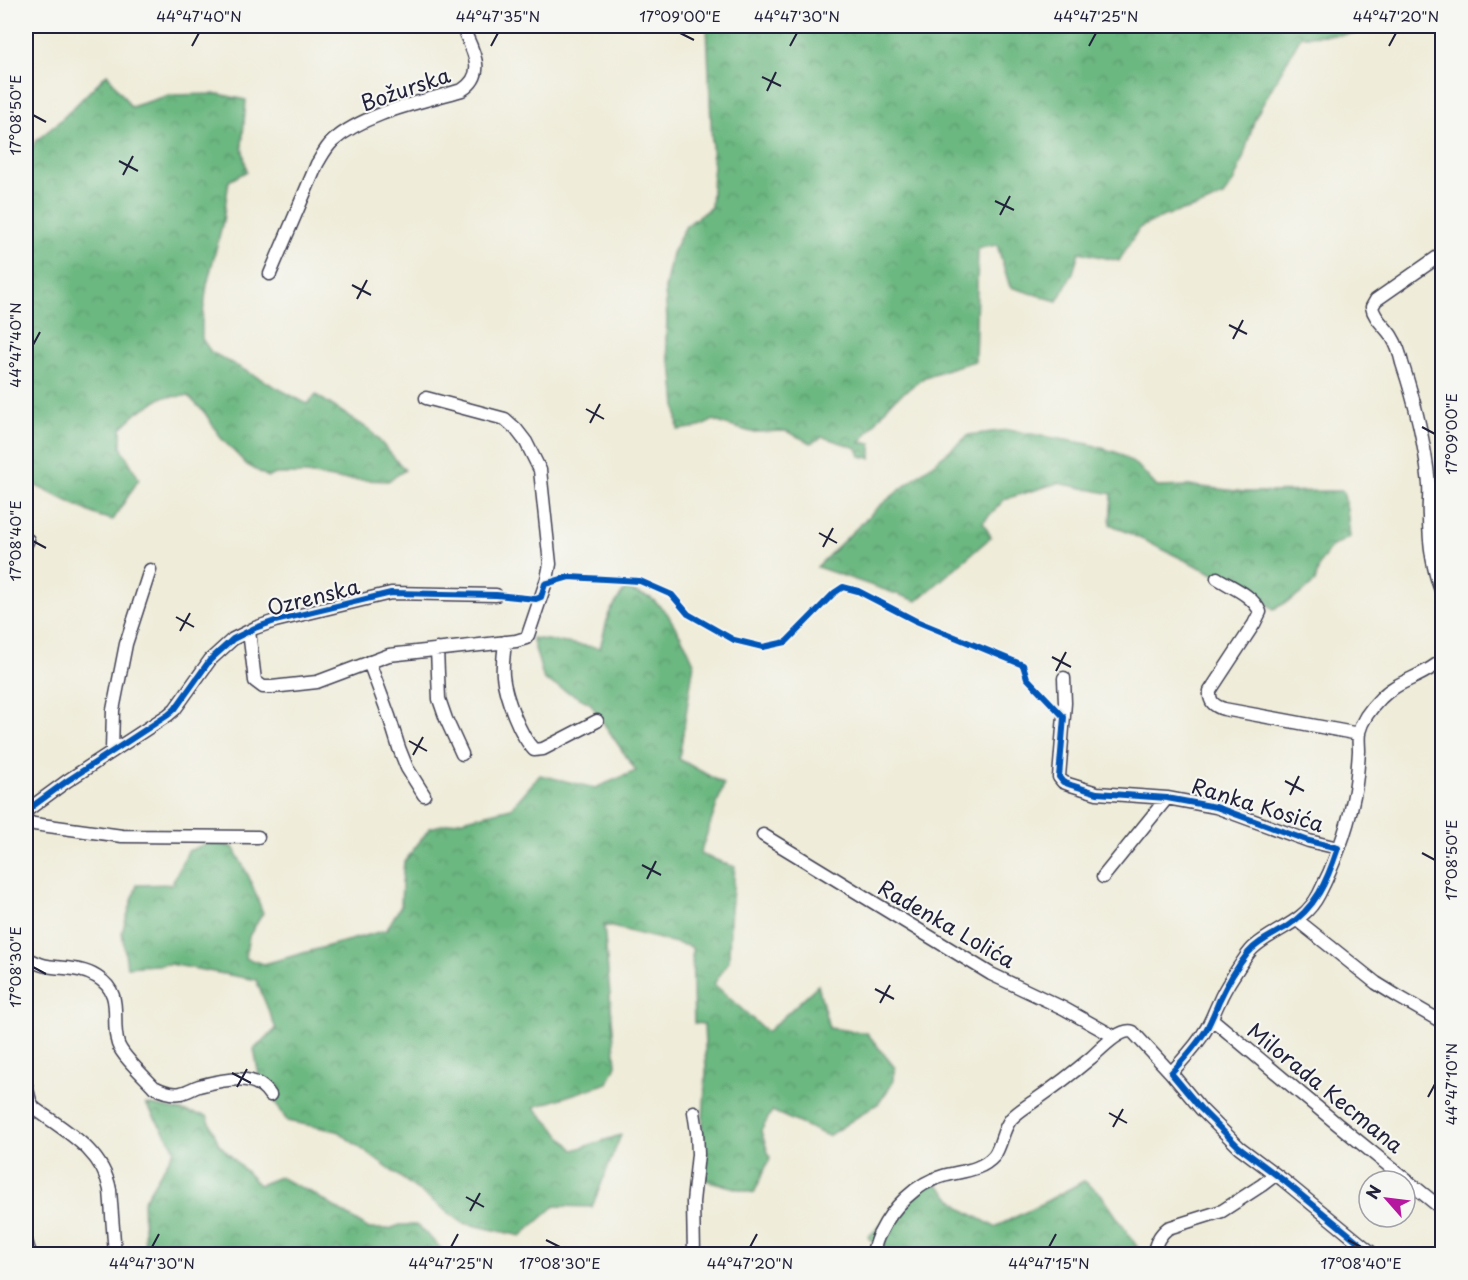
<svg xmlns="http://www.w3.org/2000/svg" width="1468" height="1280" font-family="'Playpen Sans',sans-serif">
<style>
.forest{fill:url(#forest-crowns);stroke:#476d5e;stroke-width:1.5}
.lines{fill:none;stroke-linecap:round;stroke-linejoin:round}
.minor-casing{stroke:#414053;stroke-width:15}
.minor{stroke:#fff;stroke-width:12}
.cycleway-casing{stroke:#f6f6f2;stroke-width:10}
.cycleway{stroke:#0057b8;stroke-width:6}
.ticks{fill:none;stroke:#22223b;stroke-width:2}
.labels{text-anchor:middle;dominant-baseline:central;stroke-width:4.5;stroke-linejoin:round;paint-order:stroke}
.street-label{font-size:21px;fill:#22223b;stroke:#f6f6f2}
.neatline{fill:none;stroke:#22223b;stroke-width:2}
.ticks-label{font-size:15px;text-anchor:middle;fill:#22223b}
</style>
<defs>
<pattern id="forest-crowns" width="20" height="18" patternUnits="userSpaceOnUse" patternTransform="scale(1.5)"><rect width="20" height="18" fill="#6cb881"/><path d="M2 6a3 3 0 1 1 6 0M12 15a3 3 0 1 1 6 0" fill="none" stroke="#58956b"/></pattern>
</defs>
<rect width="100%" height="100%" fill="#f6f6f2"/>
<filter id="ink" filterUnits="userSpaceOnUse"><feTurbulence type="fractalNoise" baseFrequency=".0167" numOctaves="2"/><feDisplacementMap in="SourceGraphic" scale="12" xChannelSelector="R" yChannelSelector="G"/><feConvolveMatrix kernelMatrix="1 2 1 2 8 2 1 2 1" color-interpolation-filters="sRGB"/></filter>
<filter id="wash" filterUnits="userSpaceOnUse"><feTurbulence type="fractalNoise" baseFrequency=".008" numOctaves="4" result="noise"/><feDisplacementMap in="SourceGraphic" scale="24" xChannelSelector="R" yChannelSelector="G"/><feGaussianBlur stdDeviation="1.35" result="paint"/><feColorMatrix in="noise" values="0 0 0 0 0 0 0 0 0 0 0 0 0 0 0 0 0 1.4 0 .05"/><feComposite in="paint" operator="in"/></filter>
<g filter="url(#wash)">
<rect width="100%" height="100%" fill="#efecd9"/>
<!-- forest -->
<path class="forest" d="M707,26H1358L1355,34L1301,36L1255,118L1243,158L1234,181L1223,196L1203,205L1164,216L1139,228L1119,261L1079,252L1073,273L1057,301L1010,287L997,245L978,248L975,361L951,368L925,377L891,402L860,443H871V458L860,456L857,448L823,437L811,443L786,431L751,432L723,424L714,420L700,427L678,430L673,372L669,360L666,341L667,319L665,289L672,253L686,226L711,207L713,171Z
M107,74L131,107L169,95L219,94L246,100L242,146L247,171L229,181L223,221L207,285L202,321V339L211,352L307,404L316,395L370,430L405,470L388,481L339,479L306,474H276L268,477L247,465L221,438L205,413L188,396L163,397L138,412L121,428V447L139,479L113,520L98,516L26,481V211L31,186L26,181V160L36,141L60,121Z
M1008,430L1089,444L1118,453L1139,467L1157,487L1193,486L1245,492L1343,491L1347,509L1350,537L1331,547L1320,563L1315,582L1296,597L1274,609L1247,590L1110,524L1112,494L1058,483L1005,499L983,522L991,537L917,601L817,567L877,508L969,435Z
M625,589L651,598L667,613L686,645L694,663L679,759L724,784L700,854L735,867L730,921L729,961L714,984L767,1032L818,985L829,1028L867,1033L895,1068L892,1084L879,1103L828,1136L772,1111L761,1131L770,1158L754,1193L705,1180L701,1154L704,1142L702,1135L706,1071L704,1024L694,1023L692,947L604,925L616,1065L608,1083L534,1107L574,1150L621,1135L592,1207L555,1206L521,1236L463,1223L337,1131L287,1121L259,1076L254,1049L276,1029L256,980L170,964L127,967L122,932L137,885L172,884L188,851L210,842L233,847L249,877L263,913L249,936L245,958L264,964L386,930L401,906L402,884L404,862L430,828L511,808L540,775L595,788L636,771L590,703L544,680L532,638L600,648L609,613Z
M146,1104L207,1116L219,1144L259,1185L279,1177L312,1193L369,1229H389L400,1225H417L447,1254H145L143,1202L175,1149Z
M933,1180L962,1209L995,1227L1034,1208L1084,1181L1101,1194L1140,1251L1125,1254H883L868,1237L897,1209Z"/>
</g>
<g filter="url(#ink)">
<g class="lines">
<!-- minor casing -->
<g class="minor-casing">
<path id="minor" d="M1442,254L1376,300L1372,307C1374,319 1386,327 1392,337C1397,345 1400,354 1402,363C1415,402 1425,444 1429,484C1430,495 1428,506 1429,517C1429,543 1432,568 1442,593
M270,274L317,164C322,156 326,147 333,141C364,113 422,102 462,90C489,73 471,48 462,26
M26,544L28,540
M1217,578C1231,587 1253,595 1260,612L1254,624L1210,691C1209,702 1214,706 1224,709L1359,734
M249,631L255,681L263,687H272L317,682L389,655L516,641L526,638L528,635L547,579L550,564L540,470L526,442L516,429L505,419L426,398
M505,642C504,653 502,665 503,676C505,696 520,736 534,750L543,749L597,721
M437,649L439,699L446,719L462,754
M369,662L389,716L399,748L407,768L424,795
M1064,678L1065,703L1059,777L1063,782L1071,785L1097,793L1167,798L1216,807L1309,841L1338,848
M112,751L113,710L126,644L150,570
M26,811L67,781L168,715L175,709L210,660L233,639L255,628L275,621L391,593L496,595
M26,821L34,824L122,836L258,837
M763,835L991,974L1063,1008L1115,1037
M1103,877L1167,798
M1297,920L1376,983L1397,996L1442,1022
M26,958C33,961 40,965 47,966C64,969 81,967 97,977C125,994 110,1019 118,1044C122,1056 145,1077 154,1087C162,1091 172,1095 181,1093C187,1092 193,1088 199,1086C222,1080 255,1071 270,1095
M1212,1019L1336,1123L1442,1209
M1171,1073C1183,1059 1196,1047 1205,1031C1211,1022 1214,1012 1219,1002C1224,989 1232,978 1239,967C1244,960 1247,954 1253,948C1275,928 1304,924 1319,894C1333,867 1347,831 1353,800C1357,784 1358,767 1359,751C1359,745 1358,738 1359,732C1362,720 1372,707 1381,698C1398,680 1424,677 1442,660
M26,1085L30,1101L34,1108C64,1130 103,1150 110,1190L115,1254
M26,1241L30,1254
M694,1254L693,1202L698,1154L697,1132L694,1112
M872,1254C875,1247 876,1239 880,1233C892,1208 916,1183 943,1176C961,1171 981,1171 994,1156C1002,1145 1002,1130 1011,1119C1018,1111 1029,1105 1037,1099C1056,1086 1074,1072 1092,1057C1101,1049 1121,1027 1133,1032L1171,1073L1201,1109L1239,1147L1283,1180L1373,1254
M1153,1254C1156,1243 1159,1235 1168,1228L1222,1211L1262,1185L1275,1175"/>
</g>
<!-- minor -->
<use href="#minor" class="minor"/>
<!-- cycleway casing -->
<g class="cycleway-casing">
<path id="cycleway" d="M26,811L67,781L168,715L175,709L210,660L233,639L255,628L275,621L391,593L496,595L536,599L541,597L545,584L569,577L640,581L672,595L688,614L734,640L763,647L786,642L834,593L843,587L858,591L916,621L1023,665L1027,678L1064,717L1059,777L1063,782L1071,785L1097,793L1167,798L1216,807L1309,841L1338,848C1327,881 1316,908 1286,927C1273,935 1258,941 1248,953C1237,967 1227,984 1219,1001C1215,1011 1211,1021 1206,1030C1196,1046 1184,1059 1171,1073L1201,1109L1239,1147L1283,1180L1373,1254"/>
</g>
<!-- cycleway -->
<use href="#cycleway" class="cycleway"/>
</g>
</g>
<!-- ticks -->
<path class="ticks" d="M680,33L694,40M192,46L199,33M491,46L498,33M790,46L797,33M1089,46L1096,33M1389,46L1396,33M762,77L781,86M767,91L776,72M33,115L46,122M119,161L138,171M123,175L133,156M995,201L1014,210M1000,215L1010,196M352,285L371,295M357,299L367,280M1229,325L1247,334M1233,339L1243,320M33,345L40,332M586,409L604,419M590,423L600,404M1422,427L1435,434M819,533L837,543M33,541L46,548M823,547L833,528M176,617L194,627M180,631L190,613M1052,657L1071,667M1056,671L1066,652M409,741L427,751M413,755L423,737M1285,781L1304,791M1290,795L1299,776M1422,853L1435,860M642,865L661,875M647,879L656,861M33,967L46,974M875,989L894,999M880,1003L890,985M232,1073L251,1083M237,1087L247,1069M1428,1097L1435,1084M1109,1113L1127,1123M1113,1127L1123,1109M466,1197L484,1207M470,1211L480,1193M546,1240L560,1247M1348,1240L1361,1247M152,1247L159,1234M451,1247L458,1234M750,1247L757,1234M1049,1247L1056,1234"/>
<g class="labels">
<!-- street labels -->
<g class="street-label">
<text transform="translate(405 88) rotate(-19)">Božurska</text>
<text transform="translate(313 596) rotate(-14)">Ozrenska</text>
<text transform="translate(1258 804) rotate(17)">Ranka Kosića</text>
<text transform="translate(947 923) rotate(30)">Radenka Lolića</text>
<text transform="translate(1326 1087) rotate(39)">Milorada Kecmana</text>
</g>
</g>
<!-- margin -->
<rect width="1468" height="1280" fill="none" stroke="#f6f6f2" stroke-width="66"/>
<!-- north arrow -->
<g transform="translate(1387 1199) rotate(298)"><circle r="28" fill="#f6f6f2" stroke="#a1a1a9" stroke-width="1.5"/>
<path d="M0-4.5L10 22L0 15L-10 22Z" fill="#b5179e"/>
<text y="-9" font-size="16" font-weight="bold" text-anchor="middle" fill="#22223b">N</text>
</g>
<rect x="33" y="33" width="1402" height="1214" class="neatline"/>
<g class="ticks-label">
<text x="199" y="22">44°47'40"N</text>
<text x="498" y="22">44°47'35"N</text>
<text x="680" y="22">17°09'00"E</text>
<text x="797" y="22">44°47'30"N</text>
<text x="1096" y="22">44°47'25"N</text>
<text x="1396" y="22">44°47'20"N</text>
<text transform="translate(16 115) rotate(-90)" y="5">17°08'50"E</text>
<text transform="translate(16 345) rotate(-90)" y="5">44°47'40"N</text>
<text transform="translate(1452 434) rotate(-90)" y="5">17°09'00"E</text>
<text transform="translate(16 541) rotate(-90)" y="5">17°08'40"E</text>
<text transform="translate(1452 860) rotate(-90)" y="5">17°08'50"E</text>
<text transform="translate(16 967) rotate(-90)" y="5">17°08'30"E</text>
<text transform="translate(1452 1084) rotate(-90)" y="5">44°47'10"N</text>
<text x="152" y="1269">44°47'30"N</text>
<text x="451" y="1269">44°47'25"N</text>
<text x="560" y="1269">17°08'30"E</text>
<text x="750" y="1269">44°47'20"N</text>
<text x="1049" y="1269">44°47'15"N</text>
<text x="1361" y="1269">17°08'40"E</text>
</g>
</svg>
